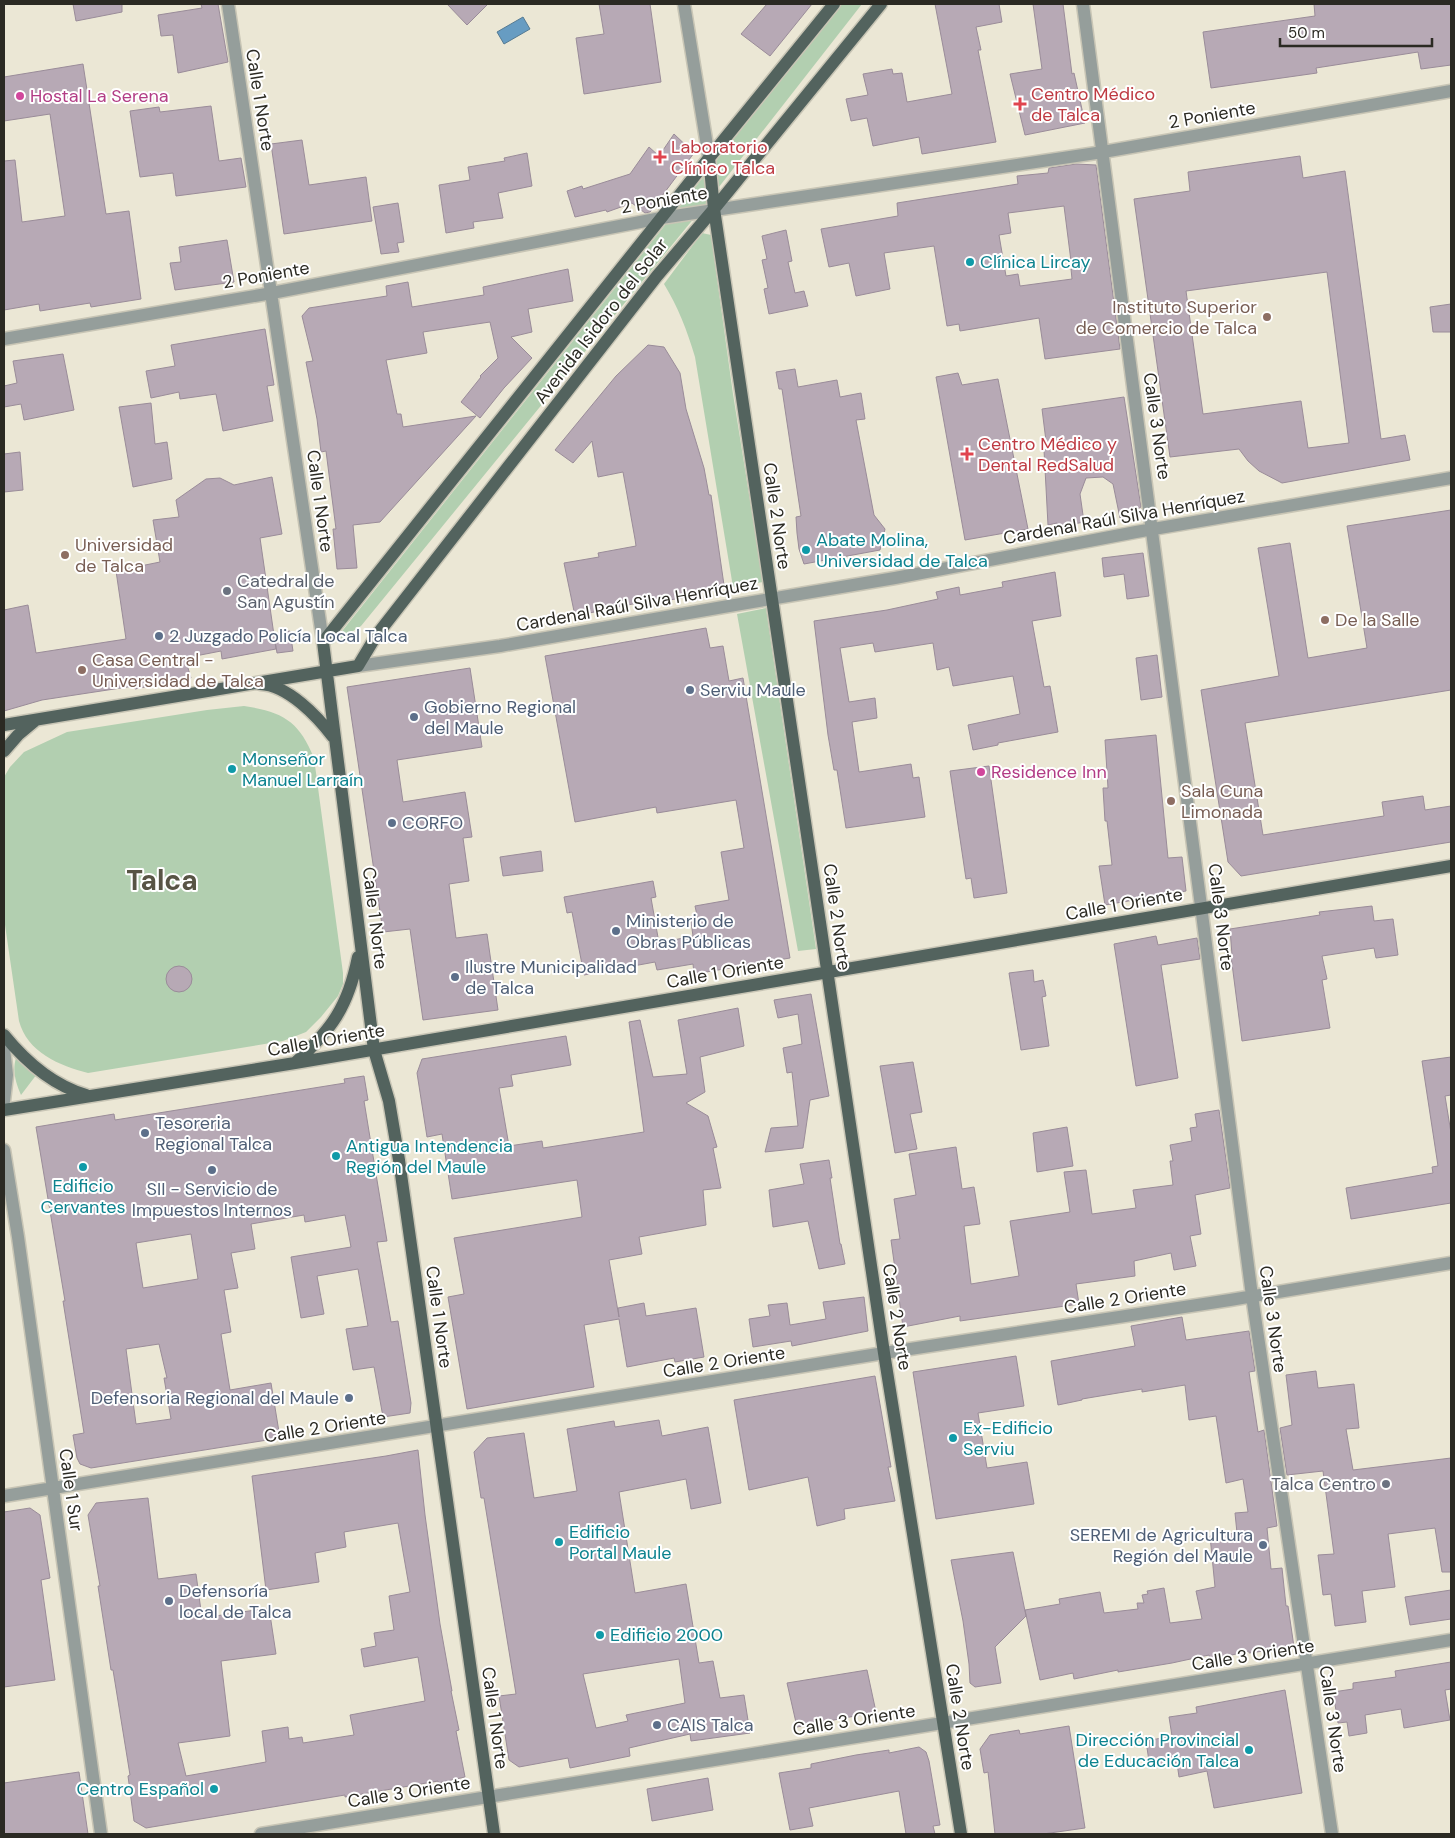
<svg xmlns="http://www.w3.org/2000/svg" width="1455" height="1838" font-family="'DM Sans',sans-serif">
<style>
.green{fill:#b2cfb0}
.water{fill:#679cc2;stroke:#557a92}
.building{fill:#b7a9b5;stroke:#9a8c99;fill-rule:evenodd}
.lines{fill:none;stroke-linecap:round;stroke-linejoin:round}
.minor-casing{stroke:#c8c5b5;stroke-width:15}
.major-casing{stroke:#c8c5b5;stroke-width:15}
.minor{stroke:#959e9b;stroke-width:12}
.major{stroke:#53635e;stroke-width:12}
.hotel-dot{fill:#d1479c;stroke:#fff;stroke-width:2}
.health-dot{fill:#e0444e;stroke:#fff;stroke-width:2}
.culture-dot{fill:#0f9aa8;stroke:#fff;stroke-width:2}
.education-dot{fill:#8d6e63;stroke:#fff;stroke-width:2}
.worship-dot{fill:#6b7280;stroke:#fff;stroke-width:2}
.service-dot{fill:#5c6f8a;stroke:#fff;stroke-width:2}
.labels{text-anchor:middle;dominant-baseline:central;stroke-width:4;stroke-linejoin:round;paint-order:stroke}
.health-label{font-size:18px;fill:#be3a42;stroke:#fff;text-anchor:start}
.hotel-label{font-size:18px;fill:#b23c85;stroke:#fff;text-anchor:start}
.street-label{font-size:18px;fill:#2b2a23;stroke:#fff}
.culture-label{font-size:18px;fill:#0d838f;stroke:#fff;text-anchor:start}
.education-label{font-size:18px;fill:#785e54;stroke:#fff;text-anchor:start}
.worship-label{font-size:18px;fill:#5b616d;stroke:#fff;text-anchor:start}
.service-label{font-size:18px;fill:#4e5e75;stroke:#fff;text-anchor:start}
.town-label{font-size:28px;font-weight:bold;fill:#585445;stroke:#fff}
</style>
<rect width="100%" height="100%" fill="#ebe7d5"/>
<!-- green -->
<path class="green" d="M841,4H862L708,201L361,626L331,645Z
M702,233L711,235L733,394L763,582L733,587L695,357C687,330 678,307 664,284Z
M766,608L816,949L798,951L737,614Z
M244,706C283,712 299,721 314,758L343,973V984L338,996L321,1017L306,1032L283,1041L88,1073C60,1066 27,1052 19,1021L4,918V777L10,767L24,752L67,732L207,710Z
M16,1058L37,1074L21,1095C16,1083 12,1071 16,1058Z"/>
<!-- water -->
<path class="water" d="M523,17L530,29L504,44L497,32Z"/>
<!-- building -->
<path class="building" d="M73,4H122V12L76,21Z
M201,4H218L228,62L178,73L173,35L161,36L158,15L202,8Z
M447,4H488L467,25Z
M599,4H650L661,82L584,94L576,38L604,34Z
M767,4H812L770,56L741,34Z
M935,4H999L1002,22L976,27L981,50H978L996,142L922,154L919,137L873,146L867,118L851,121L846,99L868,95L863,74L892,69L893,74L902,73L907,102L952,94Z
M1033,4H1063L1072,74L1074,73L1085,123L1025,135L1010,74L1042,69Z
M1314,4H1451V65L1421,69L1418,52L1316,68L1317,73L1211,88L1203,32L1315,16Z
M83,64L106,214L129,211L141,299L91,307L90,303L40,311L39,304L4,310V161L15,160L22,222L65,216L50,114L4,121V77Z
M211,106L219,161L241,158L246,187L176,196L173,173L140,177L130,111L159,107L160,112Z
M674,134L694,153L650,212L645,213L632,203L607,212L606,210L575,217L567,191L582,186L583,189L630,174L649,147L659,156Z
M302,140L309,185L366,177L372,221L284,234L271,144Z
M527,153L532,186L498,193L503,218L473,222L474,228L446,233L439,185L470,180L468,167L505,161L504,158Z
M1300,156L1303,178L1345,171L1381,439L1405,435L1410,460L1282,483L1259,471L1248,461L1239,449L1170,457L1134,199L1190,191L1188,172ZM1327,272L1349,443L1308,448L1301,401L1203,414L1186,291Z
M1076,164L1096,165L1120,349L1045,359L1039,318L960,331L959,324L947,326L934,246L884,253L890,289L856,296L849,263L829,267L821,229L898,216L897,203L1018,184L1017,176L1048,173L1049,168ZM1064,206L1072,269H1071L1072,279L1020,286L1018,274L1006,276L999,235L1011,233L1008,213Z
M398,203L404,242L397,243L399,252L381,254L373,207Z
M786,230L792,261L788,262L795,293L804,291L808,306L769,314L764,289L768,288L762,260L767,259L762,236Z
M227,240L234,282L175,290L170,263L181,262L179,247Z
M568,269L573,301L528,309L532,332L511,337L532,358L504,388L480,418L461,402L481,377L480,376L498,358L490,322L423,332L427,353L386,360L397,414H401L403,427L476,416L380,522L353,525L357,568L337,569L333,529H336L326,451L321,452L317,419L306,362L313,361L302,316L309,308L387,296L386,286L408,282L412,307L484,295L483,287Z
M1451,304V332H1433L1430,307Z
M265,329L274,385L267,386L273,421L223,431L216,394L180,399L179,392L151,398L146,371L175,366L171,345Z
M648,345L664,347L680,373L686,409L704,468L709,495H711L724,585L685,592L686,597L648,604L647,601L575,616L564,563L599,557L598,553L636,546L635,539L623,472L598,477L592,441L573,463L555,450L616,376Z
M63,354L74,410L24,420L21,404L4,407V386L17,383L13,361Z
M795,369L798,387L837,380L840,397L861,393L865,419L856,420L874,515L885,529L880,550L804,564L799,549L797,533L796,517L801,516L782,389H779L776,372Z
M958,373L962,385L998,379L1028,529L965,540L936,377Z
M1124,397L1141,507L1120,518L1113,484L1103,477L1086,478L1080,494L1084,522L1058,527L1057,523L1048,525L1044,450L1047,449L1042,409Z
M151,403L155,444L167,442L172,479L133,487L119,407Z
M20,452L23,490L4,492V454Z
M272,477L282,534L260,538L276,649L222,659L221,651L185,658L191,678L135,689L134,686L42,700L4,711V610L28,605L36,653L126,639L116,571L160,562L153,520L179,517L176,500L206,479L220,478L234,485Z
M1451,510V690L1245,723L1263,835L1384,816L1382,802L1423,796L1425,810L1451,806V842L1241,876L1228,862L1201,690L1279,676L1258,548L1290,543L1308,658L1367,648L1347,526Z
M1143,553L1149,596L1127,599L1124,574L1104,577L1102,558Z
M1055,572L1061,616L1032,621L1044,687L1050,686L1058,732L998,743V745L973,750L968,725L1020,714L1013,676L953,686L949,667L937,670L933,643L875,652L873,643L840,648L849,702L875,698L877,718L852,722L859,772L911,764L913,778L919,777L925,817L846,828L837,770H834L828,735L814,621L887,610L938,599L936,592L959,587L960,595L1003,587L1002,582Z
M706,628L710,648L723,646L729,681L743,678L790,958L694,974L693,964L657,970L655,962L584,975L572,912L567,913L564,897L653,881L656,897L651,898L659,943L693,936L691,922L698,920L695,906L729,900L721,852L744,848L736,800L657,813L656,807L575,822L545,656Z
M290,631L293,651L277,653L274,634Z
M1157,655L1162,697L1141,700L1136,658Z
M470,668L482,747L397,760L403,802L465,792L472,837L463,838L469,881L449,884L456,938L487,934L498,1010L423,1020L410,929L383,932L347,687Z
M1156,735L1168,858L1182,857L1186,891L1105,905L1099,866L1112,865L1107,821H1105L1103,788H1108L1105,740Z
M989,766L1007,893L974,898L971,878L966,879L950,771Z
M541,851L543,871L503,876L500,857Z
M1372,906L1374,921L1393,919L1398,955L1376,958L1374,948L1322,956L1327,979L1322,980L1330,1028L1242,1041L1231,956L1232,955L1230,929L1320,915L1319,912Z
M1156,936L1158,945L1197,938L1200,959L1161,965L1178,1078L1136,1086L1114,944Z
M166 979a13 13 0 1 1 26 0a13 13 0 1 1-26 0Z
M1033,970L1034,982L1043,980L1046,996L1042,997L1049,1046L1021,1050L1009,973Z
M811,994L829,1096L810,1100L803,1148L765,1152L771,1128L798,1126L792,1072L787,1073L783,1048L802,1044L798,1014L778,1018L774,1000Z
M738,1008L744,1046L700,1057L705,1092L686,1103L708,1116L717,1147L713,1148L721,1188L703,1190L706,1225L639,1237L642,1254L609,1260L619,1317L618,1308L644,1303L646,1316L696,1308L704,1357L675,1362L674,1358L627,1367L619,1319L584,1325L594,1387L467,1409L448,1297L464,1294L454,1238L582,1217L577,1180L452,1199L442,1134L427,1137L417,1073L422,1059L566,1036L571,1065L511,1075L513,1086L499,1088L509,1146L542,1141L543,1148L644,1132L629,1022L640,1020L653,1077L687,1074L678,1020Z
M1451,1057V1095L1445,1096L1451,1133V1203L1351,1219L1346,1188L1433,1173L1432,1167L1438,1166L1422,1061Z
M913,1062L922,1112L910,1114L917,1149L895,1153L880,1066Z
M364,1076L368,1100L364,1101L387,1241L377,1242L391,1322L398,1321L411,1403L410,1413L383,1417L374,1367L353,1370L346,1329L368,1326L358,1269L317,1276L324,1314L301,1318L291,1257L351,1247L345,1215L305,1222L304,1215L251,1224L255,1249L231,1253L238,1288L224,1290L231,1332L221,1334L230,1390L271,1383L280,1438L91,1468L80,1464L77,1458L73,1435L84,1433L63,1301H65L36,1127L114,1114L115,1120L345,1083L344,1079ZM191,1234L198,1279L143,1288L136,1243ZM159,1344L167,1378H164L171,1419L136,1424L126,1349Z
M1219,1110L1230,1188L1195,1195L1201,1234L1190,1236L1196,1266L1174,1270L1171,1253L1134,1261L1135,1276L1076,1284L1079,1304L960,1321V1316L903,1327L891,1240L900,1239L894,1199L916,1195L909,1154L956,1147L962,1189L974,1187L980,1224L964,1226L971,1284L1019,1276L1010,1221L1070,1212L1064,1172L1086,1170L1092,1214L1136,1208L1133,1190L1173,1185L1170,1161H1173L1170,1145L1192,1141L1190,1128L1197,1127L1195,1114Z
M1067,1127L1073,1166L1037,1172L1033,1133Z
M829,1160L832,1178H830L840,1244H841L845,1264L819,1269L808,1221L773,1227L769,1190L804,1184L800,1164Z
M864,1297L868,1331L792,1346L791,1341L753,1347L749,1319L770,1316L768,1305L787,1303L790,1325L826,1319L823,1302Z
M1182,1317L1186,1340L1249,1331L1255,1371L1249,1372L1258,1432L1264,1430L1277,1526L1267,1528L1271,1569L1282,1568L1286,1606H1288L1294,1647L1249,1653V1651L1210,1660L1209,1655L1172,1663L1118,1672V1670L1074,1679L1073,1673L1040,1680L1025,1610L1060,1604L1059,1599L1100,1592L1104,1613L1138,1609L1137,1603H1144L1142,1595L1148,1594L1147,1591L1164,1588L1170,1623L1202,1619L1196,1591L1215,1587L1210,1536L1237,1533L1235,1513L1248,1512L1243,1479L1226,1483L1216,1416L1189,1420L1185,1385L1142,1392V1389L1082,1399V1400L1058,1405L1051,1361L1135,1346L1131,1326Z
M1016,1356L1024,1406L978,1413L987,1468L1027,1462L1034,1504L936,1519L913,1372Z
M1316,1371L1318,1388L1354,1384L1359,1428L1346,1429L1353,1470L1451,1458V1572H1442L1435,1528L1388,1534L1395,1587L1362,1591L1366,1622L1335,1626L1331,1594L1323,1595L1318,1555L1334,1554L1323,1471L1287,1475L1280,1428L1292,1425L1286,1375Z
M875,1376L891,1467H888L895,1501L844,1509L845,1519L817,1526L808,1477L749,1490L734,1400Z
M659,1420L662,1436L708,1427L721,1503L691,1509L686,1479L619,1492L635,1593L686,1584L699,1663L713,1661L720,1698L744,1695L750,1733L691,1741L690,1734L629,1748L630,1756L570,1768L568,1758L519,1767L509,1760L499,1696L516,1694L484,1498H481L474,1452L487,1438L524,1433L534,1498L577,1491L567,1429L614,1421L615,1427ZM679,1659L685,1703L626,1715L628,1721L596,1728L583,1674Z
M418,1450L425,1515L440,1624L452,1691H451L459,1730L456,1731L465,1777L438,1783V1781L345,1797V1795L146,1828L134,1821L128,1776L130,1775L113,1670H111L98,1586H100L88,1515L96,1503L148,1498L158,1579L196,1574L202,1618L269,1608L276,1654L221,1661L230,1736L178,1743L186,1776L266,1762L262,1731L288,1727L289,1739L302,1737L303,1743L354,1735L350,1715L425,1701L418,1657L364,1667L361,1649L376,1646L374,1633L394,1630L389,1596L410,1592L398,1523L344,1532L346,1547L315,1553L319,1582L266,1590L252,1476L386,1456Z
M30,1508L40,1515L50,1578L41,1580L55,1680L4,1687V1512Z
M1013,1552L1026,1616L995,1647L1001,1683L975,1687L970,1683L969,1664L963,1621L951,1560Z
M1451,1590V1619L1410,1625L1405,1597Z
M1451,1662V1689L1445,1690L1450,1720L1404,1728L1401,1709L1365,1715L1367,1733L1349,1736L1347,1722L1338,1723L1333,1692L1353,1689V1683L1396,1677L1395,1671Z
M867,1670L876,1712L797,1727L787,1683Z
M1285,1690L1302,1793L1214,1808L1207,1771L1179,1777L1177,1763L1150,1768L1146,1741L1172,1736L1169,1717L1197,1713L1196,1707Z
M1069,1726L1085,1828L1043,1834H995L988,1772L984,1773L980,1749L990,1735L1019,1730L1020,1734Z
M919,1747L926,1752L929,1761L940,1825L933,1826L935,1834H906L899,1791L809,1808L813,1826L790,1830L779,1773L811,1768V1764L856,1755L889,1750V1753Z
M79,1772L88,1834H4V1783Z
M708,1778L713,1810L652,1821L647,1789Z"/>
<g class="lines">
<!-- minor casing -->
<g class="minor-casing">
<path id="minor" d="M228,4L323,642
M684,4L709,158
M1083,4L1252,1296L1332,1834
M4,339L272,293L661,218L1103,152L1451,91
M358,666L500,646L723,607L895,578L1136,532L1451,478
M4,1049L7,1075L4,1101
M4,1150L18,1237L101,1834
M4,1496L884,1353L1230,1300L1451,1263
M261,1834L1451,1640"/>
</g>
<!-- major casing -->
<g class="major-casing">
<path id="major" d="M709,158L714,209L884,1353L961,1834
M260,684C288,685 318,717 333,737
M4,725L358,666L376,636L657,276L714,209L881,4
M4,751L18,735L36,720
M4,1035C26,1062 52,1085 86,1095
M295,1063C332,1029 348,1007 358,957
M4,1110L295,1063L1451,866
M494,1834L399,1160L389,1101L374,1050L323,642L709,158L834,4"/>
</g>
<!-- minor -->
<use href="#minor" class="minor"/>
<!-- major -->
<use href="#major" class="major"/>
</g>
<!-- markers -->
<g class="hotel-dot">
<circle cx="20" cy="96" r="5"/>
<circle cx="981" cy="772" r="5"/>
</g>
<g class="health-dot">
<path d="M1017.5 96.5h5v5h5v5h-5v5h-5v-5h-5v-5h5z"/>
<path d="M657.5 149.5h5v5h5v5h-5v5h-5v-5h-5v-5h5z"/>
<path d="M964.5 446.5h5v5h5v5h-5v5h-5v-5h-5v-5h5z"/>
</g>
<g class="culture-dot">
<circle cx="970" cy="262" r="5"/>
<circle cx="806" cy="550" r="5"/>
<circle cx="232" cy="769" r="5"/>
<circle cx="336" cy="1156" r="5"/>
<circle cx="83" cy="1167" r="5"/>
<circle cx="953" cy="1438" r="5"/>
<circle cx="559" cy="1542" r="5"/>
<circle cx="600" cy="1635" r="5"/>
<circle cx="1249" cy="1750" r="5"/>
<circle cx="214" cy="1789" r="5"/>
</g>
<g class="education-dot">
<circle cx="1267" cy="317" r="5"/>
<circle cx="65" cy="555" r="5"/>
<circle cx="1325" cy="620" r="5"/>
<circle cx="82" cy="670" r="5"/>
<circle cx="1171" cy="801" r="5"/>
</g>
<g class="worship-dot">
<circle cx="227" cy="591" r="5"/>
<circle cx="1386" cy="1484" r="5"/>
</g>
<g class="service-dot">
<circle cx="159" cy="636" r="5"/>
<circle cx="690" cy="690" r="5"/>
<circle cx="414" cy="717" r="5"/>
<circle cx="392" cy="823" r="5"/>
<circle cx="616" cy="931" r="5"/>
<circle cx="455" cy="977" r="5"/>
<circle cx="145" cy="1133" r="5"/>
<circle cx="212" cy="1170" r="5"/>
<circle cx="349" cy="1398" r="5"/>
<circle cx="1263" cy="1545" r="5"/>
<circle cx="169" cy="1601" r="5"/>
<circle cx="657" cy="1725" r="5"/>
</g>
<g class="labels">
<!-- health labels -->
<g class="health-label">
<text x="1031" y="94">Centro Médico<tspan x="1031" dy="21">de Talca</tspan></text>
<text x="671" y="147">Laboratorio<tspan x="671" dy="21">Clínico Talca</tspan></text>
<text x="978" y="444">Centro Médico y<tspan x="978" dy="21">Dental RedSalud</tspan></text>
</g>
<!-- hotel labels -->
<g class="hotel-label">
<text x="30" y="96">Hostal La Serena</text>
<text x="991" y="772">Residence Inn</text>
</g>
<!-- street labels -->
<g class="street-label">
<text transform="translate(260 100) rotate(81)">Calle 1 Norte</text>
<text transform="translate(1212 115) rotate(-10)">2 Poniente</text>
<text transform="translate(664 200) rotate(-10)">2 Poniente</text>
<text transform="translate(266 275) rotate(-10)">2 Poniente</text>
<text transform="translate(601 321) rotate(-52)">Avenida Isidoro del Solar</text>
<text transform="translate(1157 426) rotate(82)">Calle 3 Norte</text>
<text transform="translate(320 501) rotate(82)">Calle 1 Norte</text>
<text transform="translate(777 516) rotate(82)">Calle 2 Norte</text>
<text transform="translate(1124 517) rotate(-10)">Cardenal Raúl Silva Henríquez</text>
<text transform="translate(637 604) rotate(-10)">Cardenal Raúl Silva Henríquez</text>
<text transform="translate(1124 904) rotate(-10)">Calle 1 Oriente</text>
<text transform="translate(837 917) rotate(82)">Calle 2 Norte</text>
<text transform="translate(1221 917) rotate(83)">Calle 3 Norte</text>
<text transform="translate(375 918) rotate(83)">Calle 1 Norte</text>
<text transform="translate(725 972) rotate(-10)">Calle 1 Oriente</text>
<text transform="translate(326 1040) rotate(-10)">Calle 1 Oriente</text>
<text transform="translate(1125 1298) rotate(-9)">Calle 2 Oriente</text>
<text transform="translate(439 1317) rotate(82)">Calle 1 Norte</text>
<text transform="translate(897 1317) rotate(81)">Calle 2 Norte</text>
<text transform="translate(1273 1319) rotate(82)">Calle 3 Norte</text>
<text transform="translate(724 1362) rotate(-9)">Calle 2 Oriente</text>
<text transform="translate(325 1427) rotate(-9)">Calle 2 Oriente</text>
<text transform="translate(71 1490) rotate(82)">Calle 1 Sur</text>
<text transform="translate(1253 1655) rotate(-9)">Calle 3 Oriente</text>
<text transform="translate(960 1717) rotate(81)">Calle 2 Norte</text>
<text transform="translate(495 1718) rotate(82)">Calle 1 Norte</text>
<text transform="translate(1333 1719) rotate(82)">Calle 3 Norte</text>
<text transform="translate(854 1720) rotate(-9)">Calle 3 Oriente</text>
<text transform="translate(409 1792) rotate(-9)">Calle 3 Oriente</text>
</g>
<!-- culture labels -->
<g class="culture-label">
<text x="980" y="262">Clínica Lircay</text>
<text x="816" y="540">Abate Molina,<tspan x="816" dy="21">Universidad de Talca</tspan></text>
<text x="242" y="759">Monseñor<tspan x="242" dy="21">Manuel Larraín</tspan></text>
<text x="346" y="1146">Antigua Intendencia<tspan x="346" dy="21">Región del Maule</tspan></text>
<text x="83" y="1186" text-anchor="middle">Edificio<tspan x="83" dy="21">Cervantes</tspan></text>
<text x="963" y="1428">Ex-Edificio<tspan x="963" dy="21">Serviu</tspan></text>
<text x="569" y="1532">Edificio<tspan x="569" dy="21">Portal Maule</tspan></text>
<text x="610" y="1635">Edificio 2000</text>
<text x="1239" y="1740" text-anchor="end">Dirección Provincial<tspan x="1239" dy="21">de Educación Talca</tspan></text>
<text x="204" y="1789" text-anchor="end">Centro Español</text>
</g>
<!-- education labels -->
<g class="education-label">
<text x="1257" y="307" text-anchor="end">Instituto Superior<tspan x="1257" dy="21">de Comercio de Talca</tspan></text>
<text x="75" y="545">Universidad<tspan x="75" dy="21">de Talca</tspan></text>
<text x="1335" y="620">De la Salle</text>
<text x="92" y="660">Casa Central -<tspan x="92" dy="21">Universidad de Talca</tspan></text>
<text x="1181" y="791">Sala Cuna<tspan x="1181" dy="21">Limonada</tspan></text>
</g>
<!-- worship labels -->
<g class="worship-label">
<text x="237" y="581">Catedral de<tspan x="237" dy="21">San Agustín</tspan></text>
<text x="1376" y="1484" text-anchor="end">Talca Centro</text>
</g>
<!-- service labels -->
<g class="service-label">
<text x="169" y="636">2 Juzgado Policía Local Talca</text>
<text x="700" y="690">Serviu Maule</text>
<text x="424" y="707">Gobierno Regional<tspan x="424" dy="21">del Maule</tspan></text>
<text x="402" y="823">CORFO</text>
<text x="626" y="921">Ministerio de<tspan x="626" dy="21">Obras Públicas</tspan></text>
<text x="465" y="967">Ilustre Municipalidad<tspan x="465" dy="21">de Talca</tspan></text>
<text x="155" y="1123">Tesoreria<tspan x="155" dy="21">Regional Talca</tspan></text>
<text x="212" y="1189" text-anchor="middle">SII - Servicio de<tspan x="212" dy="21">Impuestos Internos</tspan></text>
<text x="339" y="1398" text-anchor="end">Defensoria Regional del Maule</text>
<text x="1253" y="1535" text-anchor="end">SEREMI de Agricultura<tspan x="1253" dy="21">Región del Maule</tspan></text>
<text x="179" y="1591">Defensoría<tspan x="179" dy="21">local de Talca</tspan></text>
<text x="667" y="1725">CAIS Talca</text>
</g>
<!-- town labels -->
<g class="town-label">
<text x="162" y="880">Talca</text>
</g>
</g>
<!-- border -->
<rect width="1455" height="1838" fill="none" stroke="#2b2a23" stroke-width="10"/>
<!-- scale -->
<path d="M1280 38v8h152v-8" fill="none" stroke="#2b2a23" stroke-width="2.5"/>
<text x="1288" y="38" font-size="15" fill="#2b2a23" stroke="#ffffff" stroke-width="4" paint-order="stroke">50 m</text>
</svg>
